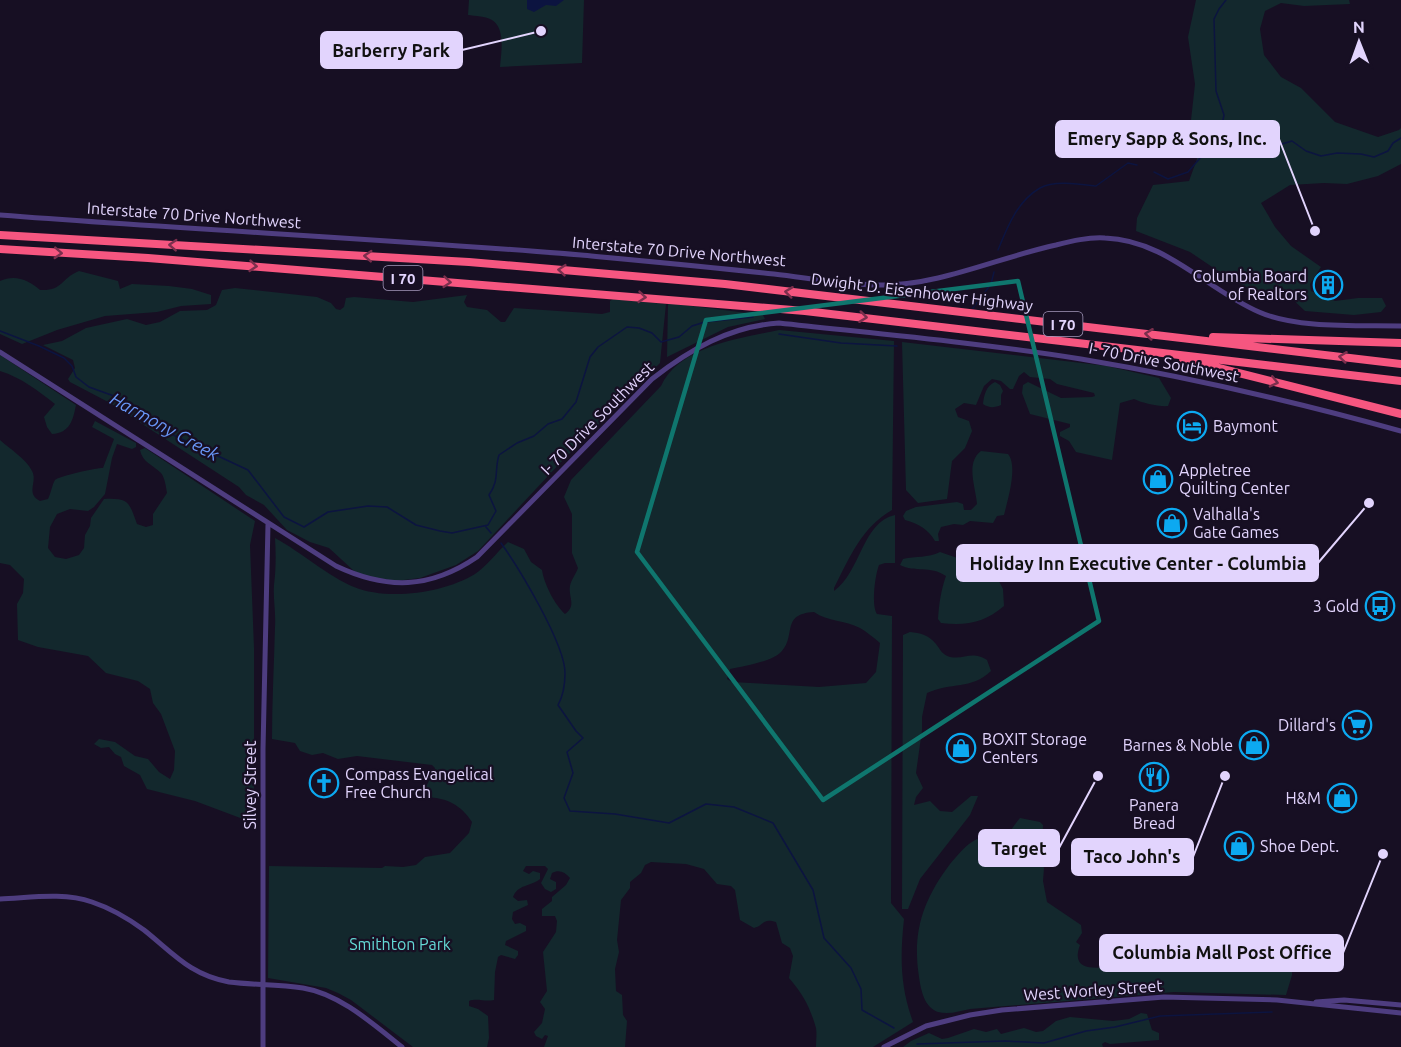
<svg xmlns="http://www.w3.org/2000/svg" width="1401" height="1047" font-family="Ubuntu,sans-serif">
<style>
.green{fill:#13282d;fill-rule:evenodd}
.water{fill:#0c1440}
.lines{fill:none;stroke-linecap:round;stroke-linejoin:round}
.stream{stroke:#0c1440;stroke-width:1.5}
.tertiary{stroke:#4e3d80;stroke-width:5}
.motorway{stroke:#f65680;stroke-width:8}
.oneway{stroke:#7b2f4d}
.marked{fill:none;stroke:#0f766e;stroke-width:4.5;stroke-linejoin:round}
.labels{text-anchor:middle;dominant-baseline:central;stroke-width:4.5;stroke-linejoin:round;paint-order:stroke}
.shield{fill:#170f23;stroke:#a599bc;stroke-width:1.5}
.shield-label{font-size:15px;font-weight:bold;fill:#e2d4fd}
.street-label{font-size:16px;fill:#e2d4fd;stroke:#170f23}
.poi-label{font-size:16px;fill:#e2d4fd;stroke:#170f23;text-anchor:start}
.park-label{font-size:16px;fill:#64d9d5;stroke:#170f23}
.water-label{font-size:18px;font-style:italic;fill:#6896f7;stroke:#170f23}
.leader{fill:none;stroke:#e2d4fd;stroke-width:2}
.callout-dot{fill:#e2d4fd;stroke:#170f23;stroke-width:2}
.callout{fill:#e2d4fd;stroke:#e2d4fd;stroke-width:2}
.callout-label{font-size:18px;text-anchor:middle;font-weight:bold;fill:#111}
</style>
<rect width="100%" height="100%" fill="#170f23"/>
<!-- green -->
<path class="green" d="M469,0H584L582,63L500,67C501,53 506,29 492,20C486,16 475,16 468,15Z
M1196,0H1349L1350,4L1304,6L1281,3L1265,11L1260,29L1264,55L1281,77L1301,88L1335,122L1378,137L1399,130L1401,128V164L1378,176L1347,184L1324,183L1290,185L1261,203L1275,227L1291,246L1321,267L1310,284L1311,291L1335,301L1358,298H1382L1386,306L1381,312L1354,315L1305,311L1288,295L1279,293L1273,300L1230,279L1190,252L1136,231L1137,218L1153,185L1189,181L1197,159L1190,129L1195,84L1188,37Z
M79,271L118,281L120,289L132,284L169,286L192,289L211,295V304L181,306L157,312L105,316L57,330L22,344L0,334V281C15,274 29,280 40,290C63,291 60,279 79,271Z
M235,288L317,297L331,303L336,309L340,310L344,307L346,298L354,297L413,302L467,295L464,302L467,307L487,310L501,322H505L514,308L602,314L610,312V301L613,299L666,304L660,363L563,460L478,551L456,565L420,578L396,581L369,578L354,571L329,548L310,542L287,530L264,505L246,495L239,487L110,403L70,382L68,379L75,368L73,360L43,345L62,341L86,328L127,319L146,325L160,322L180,311L207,310L216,305L222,290Z
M668,303L763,315L765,319L728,327L667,357Z
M779,330L894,341L892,510C861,528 850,557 834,588V591C861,572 862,522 895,515V563H885L879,565C875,575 871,606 877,614L892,616L891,903L904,919C900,957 900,986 913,1022L873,1047H816C816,1041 817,1034 816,1028C810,1007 803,994 789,978L793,956L790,948L782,943L776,922C762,918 765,925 754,928L740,920L735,890L731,886L717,884L704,869L686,864L651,862L645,865L641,873L630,882V888L621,900L617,940L619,952L615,969L616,991L622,995L623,1015L627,1021L625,1047H544L548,1036L545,1035L542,1039L536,1036L534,1032L542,1023L545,1009L540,1002L547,991L543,952L556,932L557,921L555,916H542V909L552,901V897L566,885L570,878C565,872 559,869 552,873L550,879L556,882V889L551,892L545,889L541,883L548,869L545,866H526L523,871L529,874L533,871L540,873V879C530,887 518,884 513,897L518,901L527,900L528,905L513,912L512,919L515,924L520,923L526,926V931L506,941L505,945L518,951V955L515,959L501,955L498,957L495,972L494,1000C485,1002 477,998 469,1001V1006L478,1009L488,1016L489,1038L487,1047H413L351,1000L338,993L326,988L268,978L269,866L382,868L385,866L403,867L416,865L425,857L450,853L469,833L472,822C461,805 447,798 427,797L426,787L435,768L432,765L357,756L338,759L323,753L312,755L300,751L295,743L272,739C272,702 274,665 275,627C276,613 273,599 274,585C276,569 276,554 275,538C301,552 329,577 354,587C388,601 444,593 475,574C487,566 497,552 508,542L524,549L531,562L542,570C544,584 555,605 565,614C577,605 568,597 570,586C571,580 576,574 578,568L572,553V514L564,497L571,480L661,386C679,346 741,338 779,330ZM814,612C828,622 845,620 860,628C867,632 874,638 880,643L876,672L866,683L819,687L732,682L727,679L730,669C744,666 771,662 781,652C797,636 780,614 814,612Z
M902,342L1107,366L1159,378L1171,398L1168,406C1160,407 1142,403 1134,399L1120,403L1112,460L1076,452L1069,441L1060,436V432L1070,427V424L1030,414L1022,393L1023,385L1028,382L1061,398L1092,397L1095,396L1094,393L1057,384L1050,379L1030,377L1024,372L1019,376L1013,389H1010L1001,381L992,379L984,386L976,405L964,403L955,409L958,417L969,421L972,431L965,448L952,461L947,499L918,503L906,490Z
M0,355L76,405C73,420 70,433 52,434L47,427L44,417L55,404C37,390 22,378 0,371Z
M995,382L1000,385L1003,391L1001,395V405C994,408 989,408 983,404C984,395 986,386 995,382Z
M95,421L136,443V447L132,449L117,444L112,458L105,494L94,507L88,511L70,509L57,514L50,527L48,548L55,557L66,559L79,555L84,548L85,535L90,526L91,518L104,499C129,498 129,502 137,524L146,527L153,525V514L167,493C166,487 165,478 161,473C153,465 142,462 140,450L145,448L255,521L250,545L254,648V813L251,822L195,801L147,789L140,775L124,766L121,757L115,754L109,747L101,748L94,744L99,739L115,742L135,756L148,759L159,772L170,779L174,770L175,751L161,714L153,703L150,689L138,681L106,673L88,656L38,647L18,640L17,604L23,593L24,579L10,565L0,563V440C10,449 26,459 32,471C38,482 25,493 40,501L48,499C51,493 52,485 55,480C59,476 96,468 103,468L114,439L92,427Z
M981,451L1008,454C1018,466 1008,499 1004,515L997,516L993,523L970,521L963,525L954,524L941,527L938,534L939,541H935C928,529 919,524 905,520L903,516L906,511L916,507L957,502L963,504L964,510H971L977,504C976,488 965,463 981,451Z
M940,552L966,561L980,559L989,562L1003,589L1004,606C984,623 966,626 941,623L938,619C939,604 941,590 946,576C930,565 915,573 900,565L903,559C916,556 928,558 940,552Z
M910,632C920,633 929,635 936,644C940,649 942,655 950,657C965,660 971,650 987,660L991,671C971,690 951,682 927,693L922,717V730L916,773L923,788L916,797L914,805L930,801L940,811L952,812L971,796H978L970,815L920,879L908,909H902L903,635Z
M1020,818L1040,822L1043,825L1042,849L1039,857L1044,868L1043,881L1047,902L1081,925L1082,933L1076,942L1080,945C1068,977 1106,966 1122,966C1129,966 1132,970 1140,967C1152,962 1159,950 1172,948L1285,958L1292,964V975L1286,995L1174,992L970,1009C960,1011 949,1015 938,1012C924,1007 921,990 919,977C912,932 923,900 950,864C958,855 966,844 977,839C1003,850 1005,836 1020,818Z
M1141,1013L1147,1014L1152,1030L1159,1033V1040L1110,1044L1105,1042L1102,1044L1103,1047H903L911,1041L929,1033L942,1039L948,1038L974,1029L986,1032L997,1029L1001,1034L1024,1028L1036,1032L1043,1031L1056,1021L1070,1017L1113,1021L1129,1019Z"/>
<!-- water -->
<path class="water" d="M527,0H564L556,6L546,5L534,12L527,9Z"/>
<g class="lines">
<!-- stream -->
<path class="stream" d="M1223,126C1226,130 1229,136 1233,138C1248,150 1276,147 1292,141L1306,151L1321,156L1337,153L1361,154L1374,157L1388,151L1393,143L1401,138
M1154,172L1168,179L1188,172L1220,135L1224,115L1216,91L1214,19L1219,9L1226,0
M998,250C1007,228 1017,201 1040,188C1053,180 1080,184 1096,186L1128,163L1137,165
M973,308L991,284L994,272
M0,331L39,346L64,358L72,366L76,377L89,387L125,400L175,436L248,470L284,517L304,527L328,512L368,506L387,507L416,525L440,531L452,533L488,525L496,511L489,495C500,479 494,471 499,455L517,443L534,436L548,424L562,419L576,402L590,357L598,347L627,327L639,328L652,333L661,342L679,337L692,326L705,322L753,317
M779,334L841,343L897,346
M486,527L491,533
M501,543C519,568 565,644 565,673C565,684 563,696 558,705L576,731L583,738L567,752L573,773L564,798L570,811L615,814L669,823L706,804L734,807L773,823L813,890L824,938L851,968L861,989L862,1010L894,1028
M917,1044L1005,1041L1044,1043L1086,1031L1115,1027L1160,1016L1272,1012"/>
<!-- tertiary -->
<path class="tertiary" d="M0,215C194,230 387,239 581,255C645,261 710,267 774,274C809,278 847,285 881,285C938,286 1000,257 1056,245C1072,241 1088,237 1105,238C1166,240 1206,289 1259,312C1297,329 1359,325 1401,326
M0,352L336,566C387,590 430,589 477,557L652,379C689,350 730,326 779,323C880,334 981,343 1081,359C1189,377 1296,402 1401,431
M0,899C29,898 63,892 92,902C110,908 129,919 144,930C173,953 190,975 229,982C253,985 278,984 303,988C340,994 373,1024 402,1047
M1316,1002L1344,1000L1401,1005
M263,1047V749L268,524
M884,1047L926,1026L970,1015L1002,1010L1164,997L1277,1000L1401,1013"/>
<!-- motorway -->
<path class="motorway" d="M0,235L469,262L725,284L1401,364
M0,249L148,258L805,311L1401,381
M1213,337L1401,343
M1183,359L1401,414"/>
</g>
<!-- one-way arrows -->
<defs><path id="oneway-chevron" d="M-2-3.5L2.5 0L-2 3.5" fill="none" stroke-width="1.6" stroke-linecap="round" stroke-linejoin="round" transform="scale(1.5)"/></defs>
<g class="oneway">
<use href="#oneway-chevron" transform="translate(173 245) rotate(-177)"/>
<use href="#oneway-chevron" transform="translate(58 253) rotate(3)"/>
<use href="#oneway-chevron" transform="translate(368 256) rotate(-177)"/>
<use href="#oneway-chevron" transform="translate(253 266) rotate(5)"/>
<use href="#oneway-chevron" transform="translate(562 270) rotate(-175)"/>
<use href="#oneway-chevron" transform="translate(447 282) rotate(5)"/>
<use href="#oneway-chevron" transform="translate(789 292) rotate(-173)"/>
<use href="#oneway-chevron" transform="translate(642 297) rotate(5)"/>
<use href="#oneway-chevron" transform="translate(863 317) rotate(7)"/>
<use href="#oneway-chevron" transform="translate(1149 334) rotate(-173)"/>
<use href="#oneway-chevron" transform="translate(1343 357) rotate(-173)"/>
<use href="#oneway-chevron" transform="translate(1274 382) rotate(13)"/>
</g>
<!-- marked area -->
<path class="marked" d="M1018,281L1099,621L823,800L637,552L706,320Z"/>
<!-- icons -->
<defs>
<g id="building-ring" transform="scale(1.5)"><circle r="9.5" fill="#170f23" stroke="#0ca9f1" stroke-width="1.5"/><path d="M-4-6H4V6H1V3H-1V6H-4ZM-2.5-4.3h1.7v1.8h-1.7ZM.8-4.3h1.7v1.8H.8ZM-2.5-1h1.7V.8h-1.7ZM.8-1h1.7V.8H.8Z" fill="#0ca9f1"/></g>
<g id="hotel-ring" transform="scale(1.5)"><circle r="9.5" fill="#170f23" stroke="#0ca9f1" stroke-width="1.5"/><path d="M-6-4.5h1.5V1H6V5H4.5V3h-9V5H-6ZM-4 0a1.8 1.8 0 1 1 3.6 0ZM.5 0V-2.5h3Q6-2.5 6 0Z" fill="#0ca9f1"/></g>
<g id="shop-ring" transform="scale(1.5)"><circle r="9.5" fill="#170f23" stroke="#0ca9f1" stroke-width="1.5"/><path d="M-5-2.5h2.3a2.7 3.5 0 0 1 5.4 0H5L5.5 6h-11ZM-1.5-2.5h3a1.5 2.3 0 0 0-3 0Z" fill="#0ca9f1"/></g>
<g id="bus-ring" transform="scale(1.5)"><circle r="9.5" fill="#170f23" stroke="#0ca9f1" stroke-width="1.5"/><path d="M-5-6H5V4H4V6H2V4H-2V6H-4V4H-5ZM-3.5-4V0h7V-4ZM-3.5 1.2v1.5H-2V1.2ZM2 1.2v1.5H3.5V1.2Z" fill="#0ca9f1"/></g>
<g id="supermarket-ring" transform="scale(1.5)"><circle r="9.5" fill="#170f23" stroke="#0ca9f1" stroke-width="1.5"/><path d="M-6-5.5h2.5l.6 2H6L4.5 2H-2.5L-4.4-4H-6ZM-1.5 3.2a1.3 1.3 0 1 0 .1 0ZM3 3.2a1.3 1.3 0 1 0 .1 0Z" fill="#0ca9f1"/></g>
<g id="restaurant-ring" transform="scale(1.5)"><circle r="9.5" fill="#170f23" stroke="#0ca9f1" stroke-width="1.5"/><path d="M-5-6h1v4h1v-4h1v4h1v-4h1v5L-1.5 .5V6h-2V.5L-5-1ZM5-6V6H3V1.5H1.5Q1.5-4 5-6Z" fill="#0ca9f1"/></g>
<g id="church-ring" transform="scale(1.5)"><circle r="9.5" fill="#170f23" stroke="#0ca9f1" stroke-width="1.5"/><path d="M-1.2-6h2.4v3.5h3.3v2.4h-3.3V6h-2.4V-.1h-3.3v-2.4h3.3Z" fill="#0ca9f1"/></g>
</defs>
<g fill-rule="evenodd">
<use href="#building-ring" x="1328" y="285"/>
<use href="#hotel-ring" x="1192" y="426"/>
<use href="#shop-ring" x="1158" y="479"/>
<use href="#shop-ring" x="1172" y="523"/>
<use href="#bus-ring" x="1380" y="606"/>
<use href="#supermarket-ring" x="1357" y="725"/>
<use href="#shop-ring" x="1254" y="745"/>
<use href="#shop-ring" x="961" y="748"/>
<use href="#restaurant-ring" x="1154" y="777"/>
<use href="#church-ring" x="324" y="783"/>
<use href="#shop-ring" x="1342" y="798"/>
<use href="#shop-ring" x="1239" y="846"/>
</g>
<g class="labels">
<!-- shield labels -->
<g class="shield">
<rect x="383.5" y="266" width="39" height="24" rx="4.5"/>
<rect x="1043.5" y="312" width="39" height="24" rx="4.5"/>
</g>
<g class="shield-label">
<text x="403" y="278">I 70</text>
<text x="1063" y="324">I 70</text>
</g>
<!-- street labels -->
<g class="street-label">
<text transform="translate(194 215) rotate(4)">Interstate 70 Drive Northwest</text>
<text transform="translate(679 251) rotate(5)">Interstate 70 Drive Northwest</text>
<text transform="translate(922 292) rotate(7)">Dwight D. Eisenhower Highway</text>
<text transform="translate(1164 362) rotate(11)">I- 70 Drive Southwest</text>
<text transform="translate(597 418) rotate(-45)">I- 70 Drive Southwest</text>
<text transform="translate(250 785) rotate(-90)">Silvey Street</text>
<text transform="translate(1093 990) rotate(-4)">West Worley Street</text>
</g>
<!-- poi labels -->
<g class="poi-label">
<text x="1307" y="276" text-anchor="end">Columbia Board<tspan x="1307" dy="18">of Realtors</tspan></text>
<text x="1213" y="426">Baymont</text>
<text x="1179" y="470">Appletree<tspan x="1179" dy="18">Quilting Center</tspan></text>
<text x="1193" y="514">Valhalla's<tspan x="1193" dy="18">Gate Games</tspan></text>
<text x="1359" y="606" text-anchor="end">3 Gold</text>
<text x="1336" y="725" text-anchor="end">Dillard's</text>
<text x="982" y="739">BOXIT Storage<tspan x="982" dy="18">Centers</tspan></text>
<text x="1233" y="745" text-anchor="end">Barnes &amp; Noble</text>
<text x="345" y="774">Compass Evangelical<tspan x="345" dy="18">Free Church</tspan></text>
<text x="1321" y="798" text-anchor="end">H&amp;M</text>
<text x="1154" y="805" text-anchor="middle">Panera<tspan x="1154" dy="18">Bread</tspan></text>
<text x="1260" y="846">Shoe Dept.</text>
</g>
<!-- park labels -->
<g class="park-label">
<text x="400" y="944">Smithton Park</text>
</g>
<!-- water labels -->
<g class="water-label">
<text transform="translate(165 426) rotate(29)">Harmony Creek</text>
</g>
</g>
<!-- callouts -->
<path class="leader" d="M541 31L462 50M1315 231L1279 139M1369 503L1318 563M1098 776L1059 848M1225 776L1193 857M1383 854L1343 953"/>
<g class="callout-dot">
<circle cx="541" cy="31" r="6"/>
<circle cx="1315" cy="231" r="6"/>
<circle cx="1369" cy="503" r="6"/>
<circle cx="1098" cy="776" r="6"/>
<circle cx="1225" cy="776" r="6"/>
<circle cx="1383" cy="854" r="6"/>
</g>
<g class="callout">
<rect x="321" y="32" width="141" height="36" rx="6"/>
<rect x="1056" y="121" width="223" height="36" rx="6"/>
<rect x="957" y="545" width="361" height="36" rx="6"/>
<rect x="979" y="830" width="80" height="36" rx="6"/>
<rect x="1072" y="839" width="121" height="36" rx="6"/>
<rect x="1100" y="935" width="243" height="36" rx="6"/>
</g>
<g class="callout-label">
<text x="391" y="57">Barberry Park</text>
<text x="1167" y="145">Emery Sapp &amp; Sons, Inc.</text>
<text x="1138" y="570">Holiday Inn Executive Center - Columbia</text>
<text x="1019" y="855">Target</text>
<text x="1132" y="863">Taco John's</text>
<text x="1222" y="959">Columbia Mall Post Office</text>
</g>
<!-- north arrow -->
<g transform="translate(1359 42) rotate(359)" stroke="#170f23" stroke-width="4.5" paint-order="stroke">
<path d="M0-4.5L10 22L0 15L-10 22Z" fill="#e2d4fd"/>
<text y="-9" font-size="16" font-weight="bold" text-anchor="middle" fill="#e2d4fd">N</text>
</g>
</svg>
